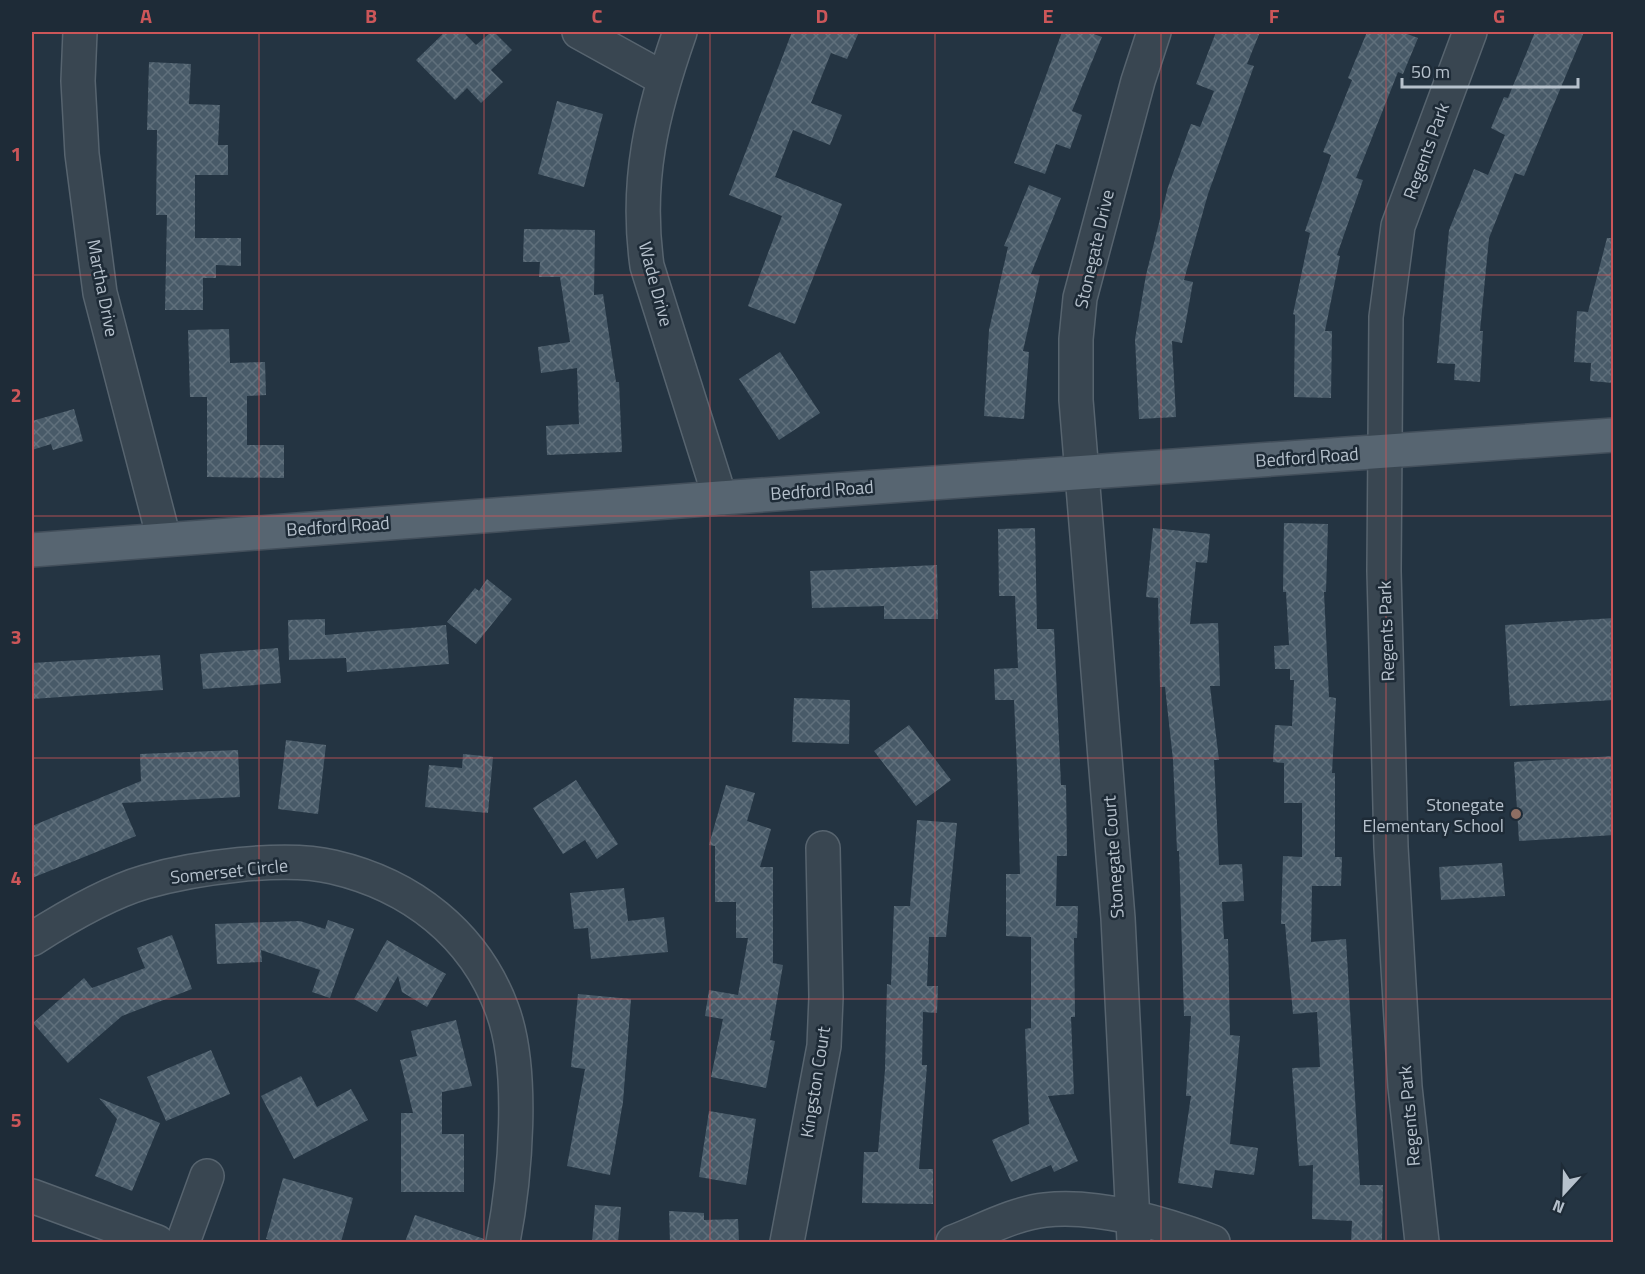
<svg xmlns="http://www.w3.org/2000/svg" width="1645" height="1274" font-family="'Titillium Web',sans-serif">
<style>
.building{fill:url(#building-cross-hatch)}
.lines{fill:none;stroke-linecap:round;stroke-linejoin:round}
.minor-casing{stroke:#57646f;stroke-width:36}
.major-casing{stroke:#434f5b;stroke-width:36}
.minor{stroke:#394651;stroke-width:33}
.major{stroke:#576571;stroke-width:33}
.grid{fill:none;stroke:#cc5659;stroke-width:1.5;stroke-opacity:0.55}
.education-dot{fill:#8d6e63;stroke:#1e2b37;stroke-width:2}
.labels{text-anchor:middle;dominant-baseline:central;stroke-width:5;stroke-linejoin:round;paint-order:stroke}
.street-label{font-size:18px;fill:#b6c1cc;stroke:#1e2b37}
.poi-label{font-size:18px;fill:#b6c1cc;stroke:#1e2b37;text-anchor:end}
.neatline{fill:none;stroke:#cc5659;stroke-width:2}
.grid-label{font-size:20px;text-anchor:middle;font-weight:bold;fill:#cc5659}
</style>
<defs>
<pattern id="building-cross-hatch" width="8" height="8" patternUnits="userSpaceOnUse" patternTransform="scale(1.5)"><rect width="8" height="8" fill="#485a68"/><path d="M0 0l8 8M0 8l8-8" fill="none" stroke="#60707c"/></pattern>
</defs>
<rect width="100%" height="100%" fill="#243442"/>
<!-- building -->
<path class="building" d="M445,32H463L476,45L491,32H494L512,50L491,70L503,82L481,103L467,88L455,100L416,60Z
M792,32H859L847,59L831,53L811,103L842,115L830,145L793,130L775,177L842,204L795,324L748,306L782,216L729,195Z
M1062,32H1088L1102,37L1072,111L1082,115L1070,149L1056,144L1045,174L1014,163Z
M1216,32H1260L1247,64L1254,66L1208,194L1184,280L1193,282L1182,343L1172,341L1176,417L1139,419L1135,339L1146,275L1168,187L1191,124L1200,127L1214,91L1196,84Z
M1367,32H1402L1418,38L1403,74L1398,72L1356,178L1363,180L1337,255L1340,256L1325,331H1332L1331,398L1294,397L1295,315L1293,314L1310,233L1305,231L1331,155L1323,152L1352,80L1348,78Z
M1535,32H1584L1524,176L1515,173L1489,238L1480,331H1483L1480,382L1454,380L1455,364L1437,363L1449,230L1474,169L1488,175L1505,135L1491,128L1504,97L1508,98Z
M149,62L191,64L189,104L220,105L218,145H228V175H195V238H241V266L216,265V278H203V310H165L167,215H156L157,130H147Z
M557,101L603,114L584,187L538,174Z
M1029,185L1061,198L1031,274L1040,275L1023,351L1029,352L1024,419L984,416L989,330L1008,247L1004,246Z
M524,229L595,230L594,295L603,294L616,382H619L622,452L547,455L546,426L579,424L577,368L541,373L538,347L570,342L560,277H539L540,262H523Z
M1607,238H1614V383L1590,381L1591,363L1574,362L1577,311L1588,312Z
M229,329L230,363L265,362L266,395L247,396V445H284V478L207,477V397H190L188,330Z
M780,352L820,413L779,440L739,379Z
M74,409L83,441L53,450L51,444L32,450V421Z
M1284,523L1328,524L1326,592H1324L1329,697L1336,698L1332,773H1335V857H1342L1341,886H1312L1311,942L1346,939L1360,1185H1383L1382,1242H1351L1352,1221L1312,1219L1313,1165L1299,1166L1292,1068L1320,1067L1317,1012L1293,1014L1285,924H1281L1283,856L1302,857V803H1284V763L1273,762L1275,725L1292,726L1294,680H1290V669H1275L1274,646L1289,645L1286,592H1283Z
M1035,528L1037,629H1054L1061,785H1066L1067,856H1057L1056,906H1078L1077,938H1074L1075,1017H1071L1074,1094L1048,1096L1078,1161L1054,1172L1051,1165L1011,1182L992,1140L1029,1124L1025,1029L1031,1028V937L1006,936V874H1020L1017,768L1014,700H995L994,669L1018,668L1015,596H999L998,529Z
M1153,528L1210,534L1207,563L1196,562L1190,624L1218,623L1220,686H1210L1219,760H1214L1219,865L1242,864L1244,901L1222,902L1224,939H1228L1230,1035L1240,1036L1230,1144L1258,1148L1254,1175L1215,1170L1212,1188L1178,1183L1191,1096H1186L1191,1016H1184L1179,851H1177L1173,760L1165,687H1160L1158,598L1146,597Z
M937,565L938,619H884V606L812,608L810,571Z
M487,579L512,599L476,644L447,622L475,588L479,591Z
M1614,618V700L1510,706L1505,625Z
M325,619V635L446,625L449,664L347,672L346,658L289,660L288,620Z
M278,648L281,683L203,689L200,654Z
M160,655L163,690L32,699V663Z
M794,698L850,700L849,744L792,742Z
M909,725L951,780L916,806L874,751Z
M286,740L326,745L318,814L278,809Z
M238,750L240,797L122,803L136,836L32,878V826L141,781L140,754Z
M463,754L493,757L488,813L425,807L429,765L462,768Z
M1614,756V835L1519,841L1514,762Z
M576,780L618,844L597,859L585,840L563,854L533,808Z
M726,785L755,793L747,821L771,829L760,867H773V963L783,965L770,1040L775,1041L766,1088L711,1077L723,1019L705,1016L709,990L738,995L748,938H736V902H715V846L709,845Z
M917,820L957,823L946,937H929L927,986H938L937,1013L923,1012L922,1065H927L919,1169H933V1204L862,1203L864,1152H878L885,1070L887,984L891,985L894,906H910Z
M1502,863L1505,896L1441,900L1439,867Z
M624,888L628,921L664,917L668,952L591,959L588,928L574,929L570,893Z
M328,920L354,929L330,998L312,992L320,970L261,950L262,962L217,964L215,924L300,921L325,929Z
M172,935L192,989L122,1016L68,1063L33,1023L84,978L92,988L145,968L137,948Z
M387,940L446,974L427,1007L402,992L398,976L377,1012L354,999Z
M578,994L631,999L623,1102L610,1175L567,1166L585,1069L571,1067Z
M456,1020L472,1086L442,1092V1134H464V1192H401V1113H413L400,1060L417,1056L411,1031Z
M211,1050L230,1094L166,1121L147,1077Z
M301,1076L317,1107L351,1089L368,1120L294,1159L261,1096Z
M99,1098L160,1123L132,1191L95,1176L117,1119Z
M709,1111L756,1119L746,1185L699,1177Z
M283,1178L353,1198L341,1242H278L266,1239Z
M595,1205L621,1207L618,1242H592Z
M669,1211L704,1213V1220L738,1219L739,1242H670Z
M415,1215L484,1239V1242H405Z"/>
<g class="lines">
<!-- minor casing -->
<g class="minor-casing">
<path id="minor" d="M80,32L78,81L82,154L100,293L164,539
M579,32L664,79
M680,32C652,112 635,180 647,266L720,498
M32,939C65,918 107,893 145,882C193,868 284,855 333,867C411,885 474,934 502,1009C525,1070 515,1179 503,1242
M32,1196L157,1242
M183,1242L207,1176
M787,1242L824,1046L826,997L823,848
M953,1242C982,1231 1015,1213 1045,1210C1097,1204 1165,1224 1213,1242
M1134,1242L1118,918L1076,400V339L1080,298L1138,81L1154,32
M1422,1242L1405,1087L1391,847L1384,571L1386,317L1398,226L1470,32"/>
</g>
<!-- major casing -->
<g class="major-casing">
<path id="major" d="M32,550L720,498L1614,435"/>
</g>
<!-- minor -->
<use href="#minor" class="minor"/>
<!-- major -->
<use href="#major" class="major"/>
</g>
<!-- grid -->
<path class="grid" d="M259,32V1242M484,32V1242M710,32V1242M935,32V1242M1161,32V1242M1386,32V1242M32,275H1614M32,516H1614M32,758H1614M32,999H1614"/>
<!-- markers -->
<circle class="education-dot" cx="1516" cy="814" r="6"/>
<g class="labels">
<!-- street labels -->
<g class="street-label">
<text transform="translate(1426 151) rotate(-70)">Regents Park</text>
<text transform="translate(1094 249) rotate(-77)">Stonegate Drive</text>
<text transform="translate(656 284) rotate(75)">Wade Drive</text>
<text transform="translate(103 288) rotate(79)">Martha Drive</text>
<text transform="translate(1307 457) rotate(-4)">Bedford Road</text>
<text transform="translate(822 490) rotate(-4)">Bedford Road</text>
<text transform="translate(338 526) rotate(-4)">Bedford Road</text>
<text transform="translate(1386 631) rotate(-92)">Regents Park</text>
<text transform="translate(1113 857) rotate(-94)">Stonegate Court</text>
<text transform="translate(229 871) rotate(-6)">Somerset Circle</text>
<text transform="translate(815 1082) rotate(-81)">Kingston Court</text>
<text transform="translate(1409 1116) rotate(-95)">Regents Park</text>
</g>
<!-- poi labels -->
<g class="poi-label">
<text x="1504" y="804">Stonegate<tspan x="1504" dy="21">Elementary School</tspan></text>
</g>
</g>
<!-- border -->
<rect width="1645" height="1274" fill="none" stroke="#1e2b37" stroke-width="66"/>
<!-- north arrow -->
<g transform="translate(1564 1193) rotate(202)" stroke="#1e2b37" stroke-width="4.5" paint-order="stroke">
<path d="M0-4.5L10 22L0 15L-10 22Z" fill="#b6c1cc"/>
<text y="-9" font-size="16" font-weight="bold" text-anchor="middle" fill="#b6c1cc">N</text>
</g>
<!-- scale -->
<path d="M1402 78v9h176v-9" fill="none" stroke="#b6c1cc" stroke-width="3"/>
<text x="1411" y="78" font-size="18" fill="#b6c1cc" stroke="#1e2b37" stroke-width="4.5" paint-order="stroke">50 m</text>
<rect x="33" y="33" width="1579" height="1208" class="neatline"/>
<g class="grid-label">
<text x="146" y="23">A</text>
<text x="371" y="23">B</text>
<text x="597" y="23">C</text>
<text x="822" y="23">D</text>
<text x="1048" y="23">E</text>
<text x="1274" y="23">F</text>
<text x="1499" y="23">G</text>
<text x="16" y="161">1</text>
<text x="16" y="402">2</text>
<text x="16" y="644">3</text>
<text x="16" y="885">4</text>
<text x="16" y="1127">5</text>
</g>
</svg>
